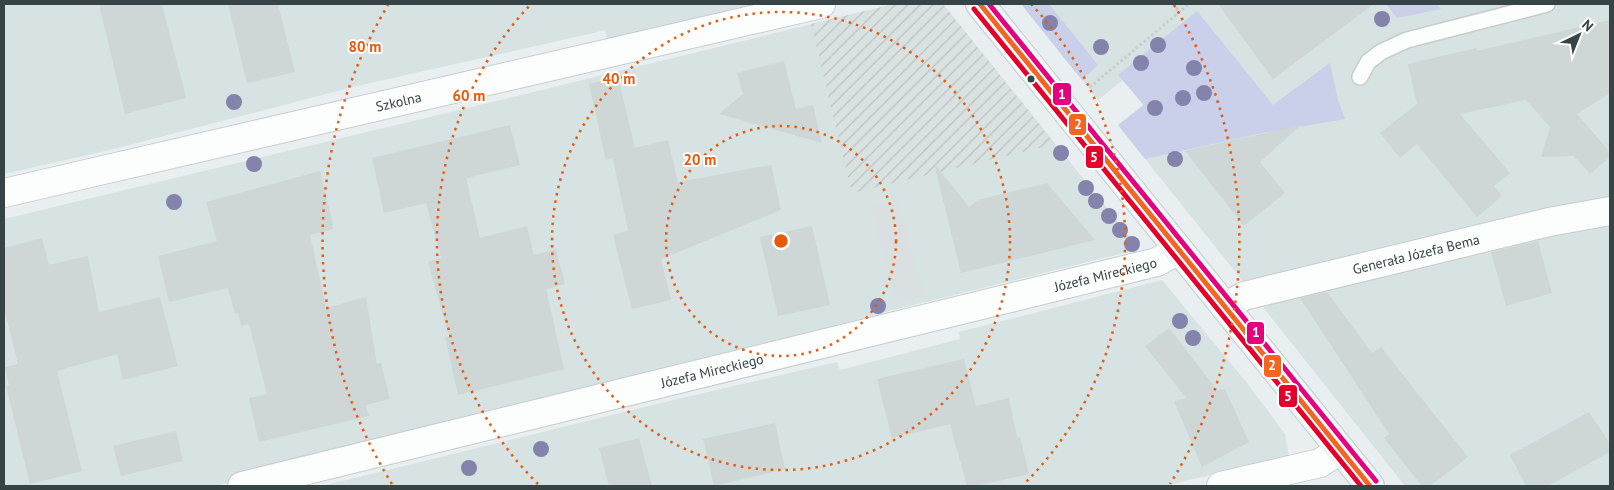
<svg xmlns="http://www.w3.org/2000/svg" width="1614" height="490" font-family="'PT Sans',sans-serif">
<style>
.residential{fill:#d7e2e3}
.industrial{fill:url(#industrial-furrows)}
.grass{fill:#cad0ea}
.parking{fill:#dae0e1}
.building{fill:#cfd6d6}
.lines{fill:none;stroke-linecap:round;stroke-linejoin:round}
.lane-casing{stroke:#c7cdce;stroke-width:18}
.street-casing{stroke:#c7cdce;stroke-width:30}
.secondary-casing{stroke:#c2ced0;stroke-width:30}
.path{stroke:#c7cdcd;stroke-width:3;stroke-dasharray:2.5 2.5;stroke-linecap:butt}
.lane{stroke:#fcfdfd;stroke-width:15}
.street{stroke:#fcfdfd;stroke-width:28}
.secondary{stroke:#eef4f6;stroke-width:28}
.bus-1-casing{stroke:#fff;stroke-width:9}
.bus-2-casing{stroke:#fff;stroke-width:9}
.bus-3-casing{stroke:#fff;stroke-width:9}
.bus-1{stroke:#f26522;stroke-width:5}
.bus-2{stroke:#e4002b;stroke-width:5}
.bus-3{stroke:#e5007d;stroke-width:5}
.tree{fill:#8383ac}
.ring{fill:none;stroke:#e8590c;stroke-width:2.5;stroke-dasharray:2.5 5}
.bus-dot{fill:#364445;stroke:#fff;stroke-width:2}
.labels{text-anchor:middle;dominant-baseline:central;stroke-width:4;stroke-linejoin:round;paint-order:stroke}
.street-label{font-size:14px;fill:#364445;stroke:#fff}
.centre{fill:#e8590c;stroke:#fff;stroke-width:2.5}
.ring-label{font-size:15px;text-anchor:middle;font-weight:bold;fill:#e8590c;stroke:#fff;stroke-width:4;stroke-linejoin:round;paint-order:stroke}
.line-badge{stroke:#fff;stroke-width:2}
.badge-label{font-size:14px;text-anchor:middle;font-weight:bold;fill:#fff}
</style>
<defs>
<pattern id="industrial-furrows" width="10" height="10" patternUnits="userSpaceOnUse" patternTransform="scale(1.25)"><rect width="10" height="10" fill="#d9e1e1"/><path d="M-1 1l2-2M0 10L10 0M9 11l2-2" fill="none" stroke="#bbc2c2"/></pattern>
</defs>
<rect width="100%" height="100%" fill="#e9eff0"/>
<!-- residential -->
<path class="residential" d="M4,4H783L608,44L605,30L589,34L357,86L110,150L4,174Z
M894,4H943L1140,249L881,313L691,368L376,444L216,486H4V219L521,95Z
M1021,4H1610V196L1545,211L1245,284L1118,125L1143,105L1123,80L1098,100Z
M1610,224V486H1405L1258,301L1491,251L1537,238Z
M1162,280L1247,383L1285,434L1289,456L1164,486H322L669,401L837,362L840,370L960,339L959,332Z"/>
<!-- industrial -->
<path class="industrial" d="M894,4H943L1055,144L852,193L811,24Z"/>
<!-- grass -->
<path class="grass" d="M1021,4H1049L1098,65L1082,80Z
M1386,4H1437L1441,9L1397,18Z
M1197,11L1273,105L1330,63L1338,100L1345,119L1262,133L1145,159L1118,125L1144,105L1118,75Z"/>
<!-- parking -->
<path class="parking" d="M898,199L924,296L897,303L871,207Z"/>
<!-- building -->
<path class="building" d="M99,4H162L186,98L125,114Z
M228,4H278L295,72L247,83Z
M1218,4H1374L1273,79Z
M1610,20V93L1577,114L1610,152V157L1590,174L1574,156L1541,157L1550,127L1526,100L1460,114L1510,173L1494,186L1502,196L1477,217L1417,144L1400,158L1380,133L1417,104L1408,64L1476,48L1477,51Z
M784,61L796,109L813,105L822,143L719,114L743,94L737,73Z
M618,77L635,148L668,140L678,182L771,165L781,210L661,259L671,300L632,309L613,235L628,231L613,158L606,160L589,84Z
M510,125L520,165L466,178L480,238L527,226L534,255L556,249L565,284L546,289L564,369L458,395L445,337L449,336L428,262L441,258L426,203L384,213L372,158Z
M1301,125L1260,162L1285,193L1244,226L1185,151Z
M934,163L969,207L978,200L1047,183L1095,240L961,273Z
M320,171L333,225H332L333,229L310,235L326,308L366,297L377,364L381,363L390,399L366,405L369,416L259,442L249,398L267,394L249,324L241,326L238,312L235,313L228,288L169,302L158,256L217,241L206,202Z
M812,226L830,305L778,316L760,237Z
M42,238L49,265L88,256L99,312L160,297L178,366L123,380L117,354L57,371L82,471L30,484L6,386L9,385L5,367L18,364L4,308V248Z
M1538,241L1552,293L1506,306L1491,252Z
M1327,292L1372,353L1381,347L1468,457L1430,486H1422L1384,438L1389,434L1300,298Z
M1169,328L1217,390L1225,389L1249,442L1202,467L1174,401L1186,398L1145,346Z
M964,359L976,406L1009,398L1017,438L1020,437L1029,474L976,486H967L950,424L892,438L877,379Z
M1589,412L1610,444V452L1548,486H1526L1510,455Z
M775,423L785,469L714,486L703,439Z
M176,431L183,461L121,476L113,446Z
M639,438L652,486H609L599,448Z"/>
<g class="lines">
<!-- lane casing -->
<g class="lane-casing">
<path id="lane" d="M1360,77L1368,62L1381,52L1407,40L1547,4"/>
</g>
<!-- street casing -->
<g class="street-casing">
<g id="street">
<path id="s1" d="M4,193L821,4"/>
<path id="s2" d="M1225,307L1244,296L1549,222L1610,211"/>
<path id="s3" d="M242,486L1157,262L1178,250"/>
<path d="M1221,486L1320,463L1340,450"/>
</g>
</g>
<!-- secondary casing -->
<g class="secondary-casing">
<path id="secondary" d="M980,4L1370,486"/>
</g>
<!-- path -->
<path class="path" d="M1173,4L1180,12
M1090,87L1189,4"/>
<!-- lane -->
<use href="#lane" class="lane"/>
<!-- street -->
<use href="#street" class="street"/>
<!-- secondary -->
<use href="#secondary" class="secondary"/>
<!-- bus-1 casing -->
<g class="bus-1-casing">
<path id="bus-1" d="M980,4L1370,486"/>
</g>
<!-- bus-2 casing -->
<g class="bus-2-casing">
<path id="bus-2" d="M974,9L1361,486"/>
</g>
<!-- bus-3 casing -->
<g class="bus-3-casing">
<path id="bus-3" d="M989,4L1376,481"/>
</g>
<!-- bus-1 -->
<use href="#bus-1" class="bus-1"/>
<!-- bus-2 -->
<use href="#bus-2" class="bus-2"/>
<!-- bus-3 -->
<use href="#bus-3" class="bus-3"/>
</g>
<!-- trees -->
<g class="tree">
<circle cx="1382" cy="19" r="8"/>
<circle cx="1050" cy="23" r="8"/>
<circle cx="1158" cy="45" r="8"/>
<circle cx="1101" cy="47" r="8"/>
<circle cx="1141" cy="63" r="8"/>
<circle cx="1194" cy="68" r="8"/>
<circle cx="1204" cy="93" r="8"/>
<circle cx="1183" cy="98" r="8"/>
<circle cx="234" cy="102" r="8"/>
<circle cx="1155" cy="108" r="8"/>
<circle cx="1061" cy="153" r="8"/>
<circle cx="1175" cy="159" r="8"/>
<circle cx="254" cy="164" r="8"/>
<circle cx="1086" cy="188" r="8"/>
<circle cx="1096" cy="201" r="8"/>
<circle cx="174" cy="202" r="8"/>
<circle cx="1109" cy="216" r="8"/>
<circle cx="1120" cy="230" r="8"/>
<circle cx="1132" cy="244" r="8"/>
<circle cx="878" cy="306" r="8"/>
<circle cx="1180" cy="321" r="8"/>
<circle cx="1193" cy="338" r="8"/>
<circle cx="541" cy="449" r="8"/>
<circle cx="469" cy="468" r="8"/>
</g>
<!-- distance rings -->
<g class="ring">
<circle cx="781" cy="241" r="115"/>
<circle cx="781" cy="241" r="229"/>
<path d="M538 484A344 344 0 0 1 531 4M1031 4A344 344 0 0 1 1024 484"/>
<path d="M392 484A459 459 0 0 1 388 5M1174 5A459 459 0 0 1 1170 484"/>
</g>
<!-- markers -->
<circle class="bus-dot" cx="1031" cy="79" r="4.5"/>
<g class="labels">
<!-- street labels -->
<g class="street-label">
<text stroke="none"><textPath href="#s1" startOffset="405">Szkolna</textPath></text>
<text stroke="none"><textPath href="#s2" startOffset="199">Generała Józefa Bema</textPath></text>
<text stroke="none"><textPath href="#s3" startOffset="889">Józefa Mireckiego</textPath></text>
<text stroke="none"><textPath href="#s3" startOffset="484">Józefa Mireckiego</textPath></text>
</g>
</g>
<circle cx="781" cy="241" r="8" class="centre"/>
<g class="ring-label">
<text x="365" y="52">80 m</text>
<text x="619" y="84">40 m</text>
<text x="469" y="101">60 m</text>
<text x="700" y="165">20 m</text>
</g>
<g class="line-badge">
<rect x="1052" y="82" width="20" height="24" rx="5" fill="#e5007d"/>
<rect x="1068" y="113" width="19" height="23" rx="5" fill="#f26522"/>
<rect x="1085" y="145" width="19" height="24" rx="5" fill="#e4002b"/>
<rect x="1246" y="321" width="19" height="24" rx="5" fill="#e5007d"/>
<rect x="1263" y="354" width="19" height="24" rx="5" fill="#f26522"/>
<rect x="1278" y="384" width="20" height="24" rx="5" fill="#e4002b"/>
</g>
<g class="badge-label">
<text x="1062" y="99">1</text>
<text x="1078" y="129">2</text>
<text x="1094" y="162">5</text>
<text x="1256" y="337">1</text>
<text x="1272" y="370">2</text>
<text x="1288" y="401">5</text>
</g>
<!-- border -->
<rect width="1614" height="490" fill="none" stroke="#364445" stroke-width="10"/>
<!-- north arrow -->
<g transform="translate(1579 35) rotate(43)" stroke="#ffffff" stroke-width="4" paint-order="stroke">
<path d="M0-4L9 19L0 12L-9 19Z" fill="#364445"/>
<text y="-8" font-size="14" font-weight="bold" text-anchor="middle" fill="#364445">N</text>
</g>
</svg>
